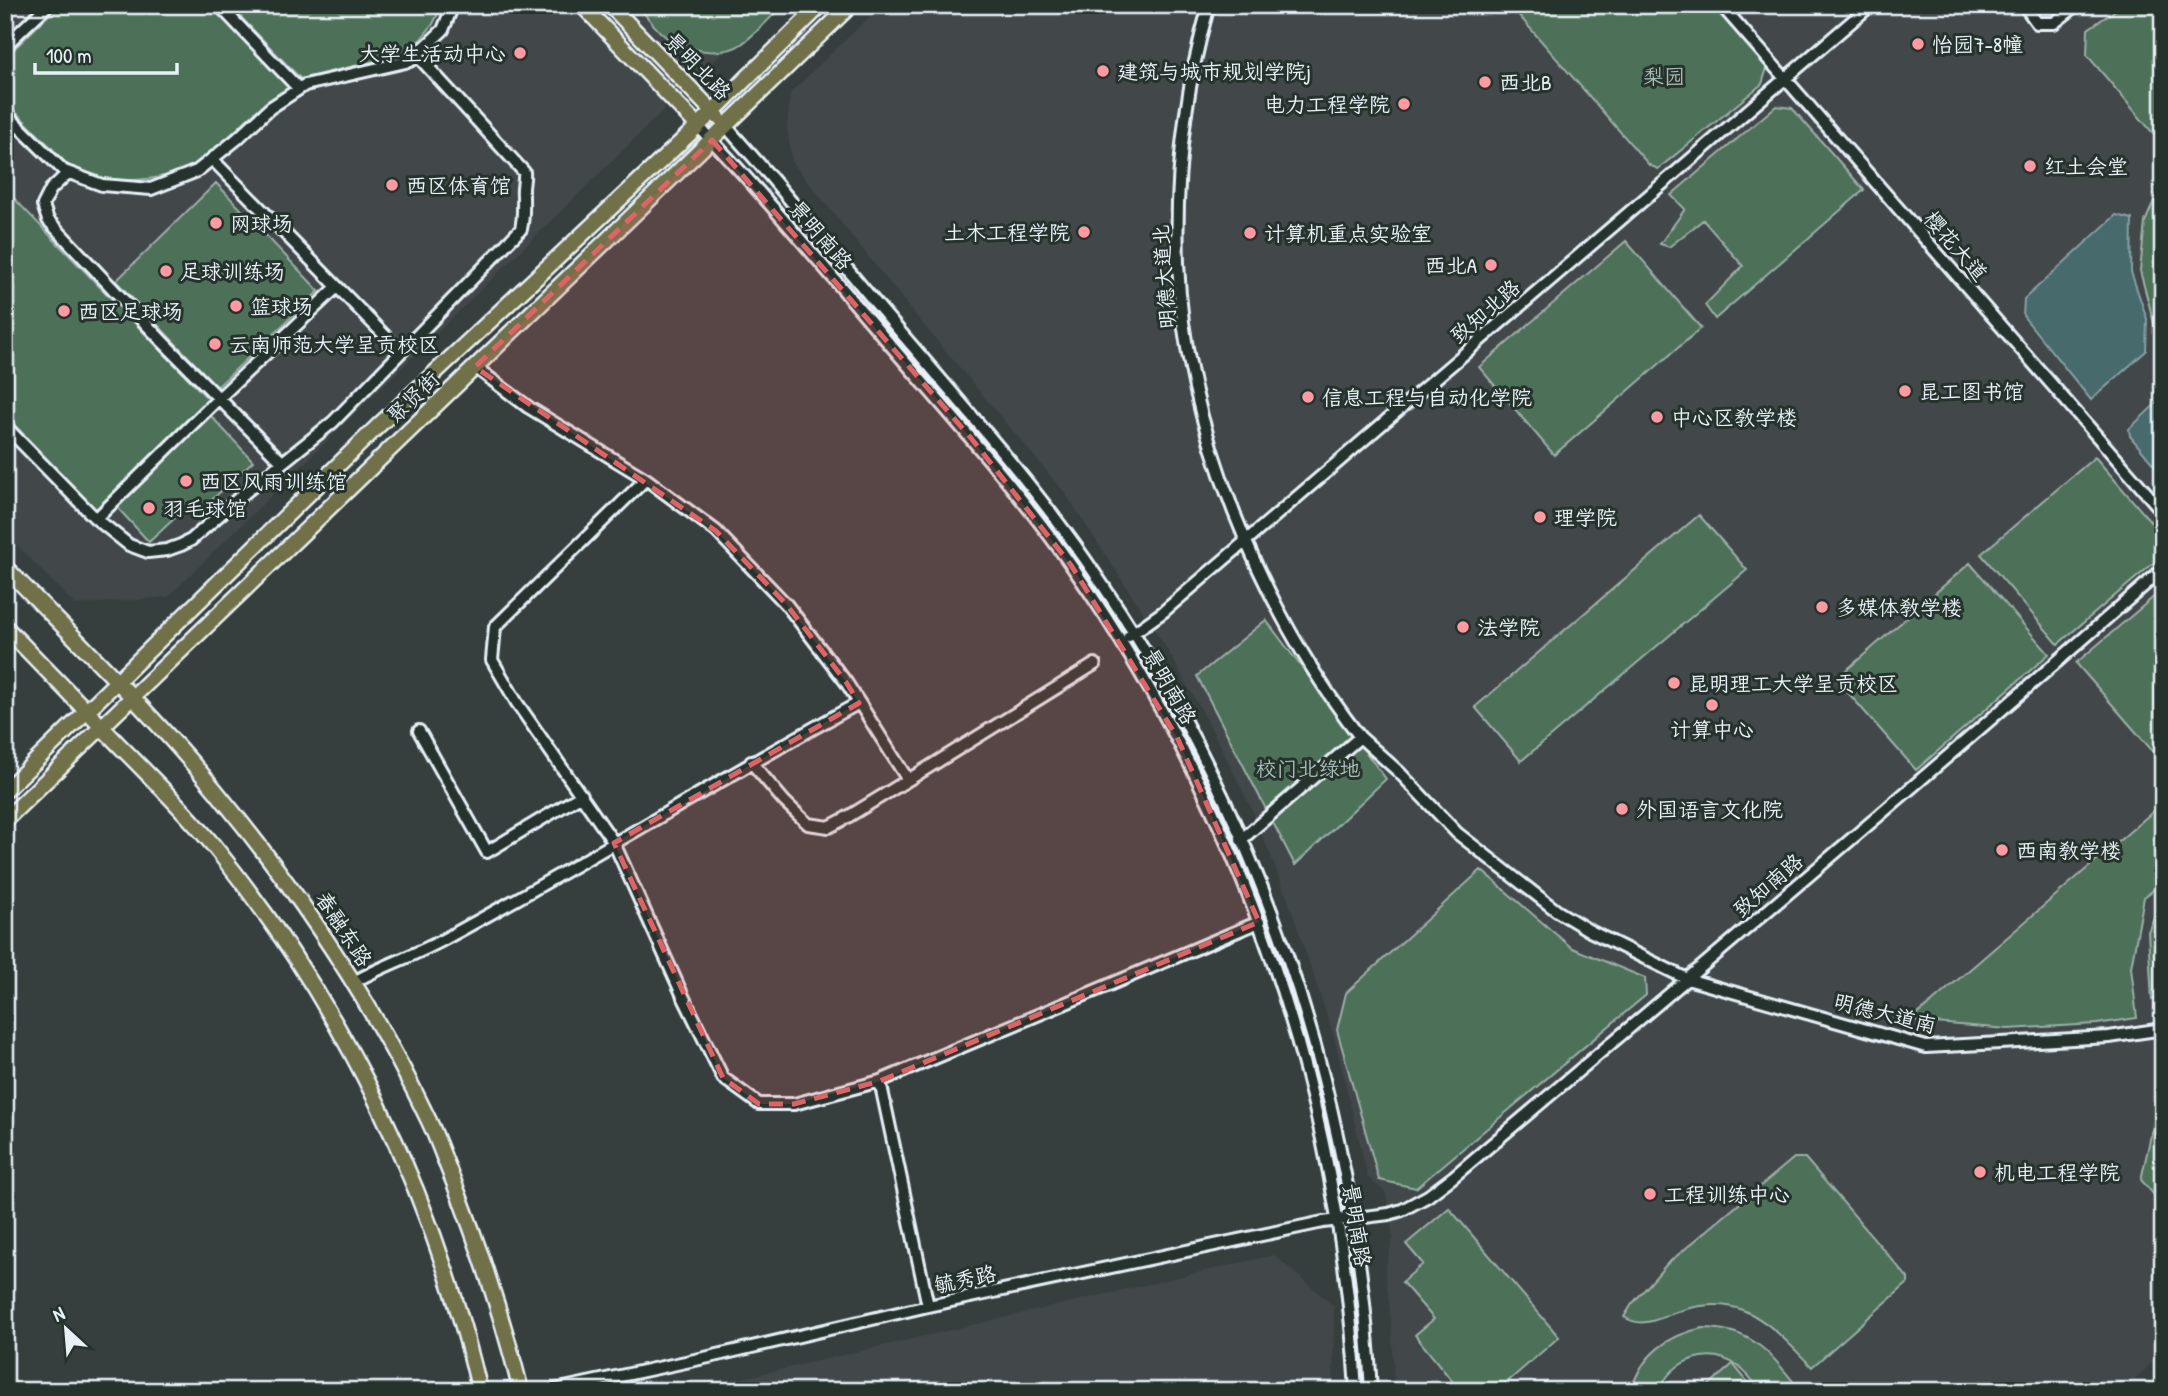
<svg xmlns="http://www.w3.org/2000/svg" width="2168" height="1396" font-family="'Patrick Hand','LXGW WenKai TC',sans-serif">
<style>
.built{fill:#42474a}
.green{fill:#4e6f59;stroke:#9bb0a8;stroke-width:2}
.water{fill:#476a6c;stroke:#87a0a4;stroke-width:2}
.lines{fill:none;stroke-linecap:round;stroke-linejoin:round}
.minor-casing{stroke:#e8f1f8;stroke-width:16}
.major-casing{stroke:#e8f1f8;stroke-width:19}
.minor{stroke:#26332d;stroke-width:10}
.major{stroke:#70704a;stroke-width:14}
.marked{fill:#db6466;fill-opacity:0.2;stroke:#db6466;stroke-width:5;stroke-dasharray:14 9;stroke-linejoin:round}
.poi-dot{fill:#ff9aa2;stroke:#26332d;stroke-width:2.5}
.labels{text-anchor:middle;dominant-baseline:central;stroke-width:6;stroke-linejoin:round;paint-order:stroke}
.poi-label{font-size:21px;fill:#e8f1f8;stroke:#26332d;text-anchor:start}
.street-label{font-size:21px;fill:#e8f1f8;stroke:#26332d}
.park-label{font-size:21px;fill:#aabdb8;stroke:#26332d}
</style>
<rect width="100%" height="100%" fill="#363f3e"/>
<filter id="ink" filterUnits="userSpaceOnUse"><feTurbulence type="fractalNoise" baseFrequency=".0143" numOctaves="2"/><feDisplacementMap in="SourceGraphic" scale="14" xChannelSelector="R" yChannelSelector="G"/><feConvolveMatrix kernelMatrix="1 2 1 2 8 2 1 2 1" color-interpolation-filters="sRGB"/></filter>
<g filter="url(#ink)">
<!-- built -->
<path class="built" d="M5,5H771L168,597L75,605L5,533Z
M882,5H2163V1352L2123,1391H1394L1392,1329L1385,1269L1393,1238L1386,1193L1368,1178L1334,1037L1289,903L1254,814L1207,720L1165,646L1065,493L926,328L792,162L787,128L790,93Z
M1274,1255L1334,1306L1333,1391H688Z"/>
<!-- green -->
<path class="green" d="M59,5H210L290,88C260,102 240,128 215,149C209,154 202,161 194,165C161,183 102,187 70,166C63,162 56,153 51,147C35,132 20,116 5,101V58Z
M229,5H442L433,24L421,39L403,54L301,79Z
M637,5H783C770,18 758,32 743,43C723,58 686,51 666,37C655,29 646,15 637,5Z
M1510,5H1713L1767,68L1762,84L1658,169L1649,165Z
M2123,5H2161L2163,8V145L2087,55L2088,29Z
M1776,106L1792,108L1864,190L1715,319L1705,305L1743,266L1703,220L1669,247L1660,244L1685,209L1671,195Z
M2163,180V337L2158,338L2140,271L2145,222Z
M216,183L319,291L217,387L116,281Z
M5,189L212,403L98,512L5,415Z
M1626,241L1701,328L1554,455L1479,367Z
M210,415L253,461L200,511L191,503L149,542L115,505Z
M2095,457L2163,536V555L2058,644L1981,554Z
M1699,515L1747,570L1521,761L1475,707Z
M1970,563L2049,654L1916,770L1836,679Z
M2163,589V763L2076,663Z
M1266,620L1386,779L1295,865L1197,676Z
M2163,803V883L2144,897L2131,967L2137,1018L2097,1024L2008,1029L1910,1021Z
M1481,870L1572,948L1645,978L1646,995L1416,1188L1379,1180L1337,1030L1346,993Z
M2163,895V998L2152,1000L2148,932Z
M2161,1090L2163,1092V1205L2141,1180Z
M1794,1158H1805L1908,1278V1283L1812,1367C1792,1347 1772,1323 1745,1311C1727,1303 1705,1304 1686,1309C1665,1314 1646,1331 1624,1317L1632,1304L1667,1264Z
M1449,1208L1559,1337L1497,1391H1460L1415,1335L1434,1319L1402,1282L1423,1264L1406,1244Z
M1703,1328C1754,1328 1771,1355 1801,1391H1761C1754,1382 1747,1373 1738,1366C1709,1346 1672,1359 1659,1391H1631C1641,1355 1668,1335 1703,1328Z
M1733,1364L1755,1391H1702Z"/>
<!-- water -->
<path class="water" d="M2116,215L2132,219L2131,272L2147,319L2146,351L2091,400L2023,316L2024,299Z
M2163,397V476L2130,436L2129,429Z"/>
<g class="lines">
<!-- minor casing -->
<g class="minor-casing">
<path id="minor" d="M219,5L299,89
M1209,5C1185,89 1175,175 1178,263C1184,425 1261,609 1360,737L1241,840
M1721,5L2163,512
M2024,5L2037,23H2054L2077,5
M5,6L6,5
M5,46L48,5
M5,113L64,171L102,185L151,189L197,171L237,139L270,108L305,85L410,61L443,30L453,5
M698,126C764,194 825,269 887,341C950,415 1017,488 1073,568C1243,813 1339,1093 1356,1391
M726,126C742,145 758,162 774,181C821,237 867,294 915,349C973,417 1033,485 1085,559C1258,806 1355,1090 1371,1391
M212,159L401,352
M68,173L51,189L43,205L48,220L162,341L282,462
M475,367L528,407L646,479L716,531L786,604L846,682L908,780L846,818L829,827L808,824L784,801L751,762
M5,426L94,517L129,545L148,552L167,550L181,545L191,540L248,490L333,422L521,229C524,216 523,208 523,195C522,187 525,180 524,172L416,54
M646,479L495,627L492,660L517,703L614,843L682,994L723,1078L759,1104H794L880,1081L1259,922
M97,518L219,398L337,287
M1129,636L1163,612L1871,5
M419,731L487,852L582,795
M1360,737L1399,772L1457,833L1557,911L1590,931L1687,979L1926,1047L2109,1037L2163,1029
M908,780L1095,664
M354,982C382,966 413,956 441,941C582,865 718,780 859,703
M880,1081L928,1306
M550,1391L709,1357L928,1306L1323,1222L1389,1214L1402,1210L1428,1196L1453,1177C1691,976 1929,775 2163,569
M2157,1391L2163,1386"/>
</g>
<!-- major casing -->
<g class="major-casing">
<path id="major" d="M582,5L698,126
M610,5L718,117
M5,567C76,640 150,711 215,790C299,892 372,1001 429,1121C438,1140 445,1161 453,1180C480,1249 503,1319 521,1391
M5,627C43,666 81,705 119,745C151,777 184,810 213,845C343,1005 432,1191 480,1391
M5,791L378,426L698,126L821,5
M5,820L851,5"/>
</g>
<!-- minor -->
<use href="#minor" class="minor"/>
<!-- major -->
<use href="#major" class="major"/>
</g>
</g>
<!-- marked area -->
<path class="marked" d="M712,140L971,438L1071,565L1177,737L1259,922L880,1081L794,1104H759L723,1078L614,843L859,703L846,682L786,604L716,531L475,367Z"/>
<!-- markers -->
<g class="poi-dot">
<circle cx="1918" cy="44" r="7"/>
<circle cx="520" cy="53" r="7"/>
<circle cx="1103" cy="71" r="7"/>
<circle cx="1485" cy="82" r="7"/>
<circle cx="1404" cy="104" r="7"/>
<circle cx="2030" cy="166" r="7"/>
<circle cx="392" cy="185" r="7"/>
<circle cx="216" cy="223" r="7"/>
<circle cx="1084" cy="232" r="7"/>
<circle cx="1250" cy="233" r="7"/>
<circle cx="1491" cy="265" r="7"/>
<circle cx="166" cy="271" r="7"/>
<circle cx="236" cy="306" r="7"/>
<circle cx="64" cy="311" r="7"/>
<circle cx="215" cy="344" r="7"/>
<circle cx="1905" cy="391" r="7"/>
<circle cx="1308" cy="397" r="7"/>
<circle cx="1657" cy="417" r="7"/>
<circle cx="186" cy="481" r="7"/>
<circle cx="149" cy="508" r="7"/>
<circle cx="1540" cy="517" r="7"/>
<circle cx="1822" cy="607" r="7"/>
<circle cx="1463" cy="627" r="7"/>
<circle cx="1674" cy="683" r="7"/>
<circle cx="1712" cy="705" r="7"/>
<circle cx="1622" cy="809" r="7"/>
<circle cx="2002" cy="850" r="7"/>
<circle cx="1980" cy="1172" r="7"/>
<circle cx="1650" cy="1194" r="7"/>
</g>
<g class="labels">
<!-- poi labels -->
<g class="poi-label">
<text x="1932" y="44">怡园7-8幢</text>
<text x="506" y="53" text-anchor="end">大学生活动中心</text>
<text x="1117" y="71">建筑与城市规划学院j</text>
<text x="1499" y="82">西北B</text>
<text x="1390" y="104" text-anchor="end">电力工程学院</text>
<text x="2044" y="166">红土会堂</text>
<text x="406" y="185">西区体育馆</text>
<text x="230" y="223">网球场</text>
<text x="1070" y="232" text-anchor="end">土木工程学院</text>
<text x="1264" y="233">计算机重点实验室</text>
<text x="1477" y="265" text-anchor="end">西北A</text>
<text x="180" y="271">足球训练场</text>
<text x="250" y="306">篮球场</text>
<text x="78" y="311">西区足球场</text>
<text x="229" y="344">云南师范大学呈贡校区</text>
<text x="1919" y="391">昆工图书馆</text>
<text x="1322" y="397">信息工程与自动化学院</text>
<text x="1671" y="417">中心区教学楼</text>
<text x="200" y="481">西区风雨训练馆</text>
<text x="163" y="508">羽毛球馆</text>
<text x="1554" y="517">理学院</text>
<text x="1836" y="607">多媒体教学楼</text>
<text x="1477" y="627">法学院</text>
<text x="1688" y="683">昆明理工大学呈贡校区</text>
<text x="1712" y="729" text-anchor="middle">计算中心</text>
<text x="1636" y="809">外国语言文化院</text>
<text x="2016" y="850">西南教学楼</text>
<text x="1994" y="1172">机电工程学院</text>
<text x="1664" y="1194">工程训练中心</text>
</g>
<!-- street labels -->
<g class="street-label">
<text transform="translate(698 66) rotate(46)">景明北路</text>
<text transform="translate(821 235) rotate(49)">景明南路</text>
<text transform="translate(1956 246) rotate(49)">樱花大道</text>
<text transform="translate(1164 277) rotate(-94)">明德大道北</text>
<text transform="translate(1485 311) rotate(-41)">致知北路</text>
<text transform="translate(413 397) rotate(-44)">聚贤街</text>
<text transform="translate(1170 686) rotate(60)">景明南路</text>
<text transform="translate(1768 885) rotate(-41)">致知南路</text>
<text transform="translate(344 929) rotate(57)">春融东路</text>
<text transform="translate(1885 1013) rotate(14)">明德大道南</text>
<text transform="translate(1357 1225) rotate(81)">景明南路</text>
<text transform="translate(965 1279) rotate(-12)">毓秀路</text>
</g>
<!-- park labels -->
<g class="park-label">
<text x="1664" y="76">梨园</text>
<text x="1308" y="768">校门北绿地</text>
</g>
</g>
<!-- margin -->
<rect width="2168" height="1396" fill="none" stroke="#26332d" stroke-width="28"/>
<rect x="14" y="14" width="2140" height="1368" fill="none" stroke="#e8f1f8" stroke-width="2.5" filter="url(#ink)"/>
<!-- north arrow -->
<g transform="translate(66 1329) rotate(334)" stroke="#26332d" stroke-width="5" paint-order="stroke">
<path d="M0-5L12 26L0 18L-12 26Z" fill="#e8f1f8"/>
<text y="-10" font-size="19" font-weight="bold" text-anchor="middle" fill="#e8f1f8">N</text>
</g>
<!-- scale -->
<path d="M35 63v10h142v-10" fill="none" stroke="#e8f1f8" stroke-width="3.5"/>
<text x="46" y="63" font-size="21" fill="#e8f1f8" stroke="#26332d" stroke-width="5" paint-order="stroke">100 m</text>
</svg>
